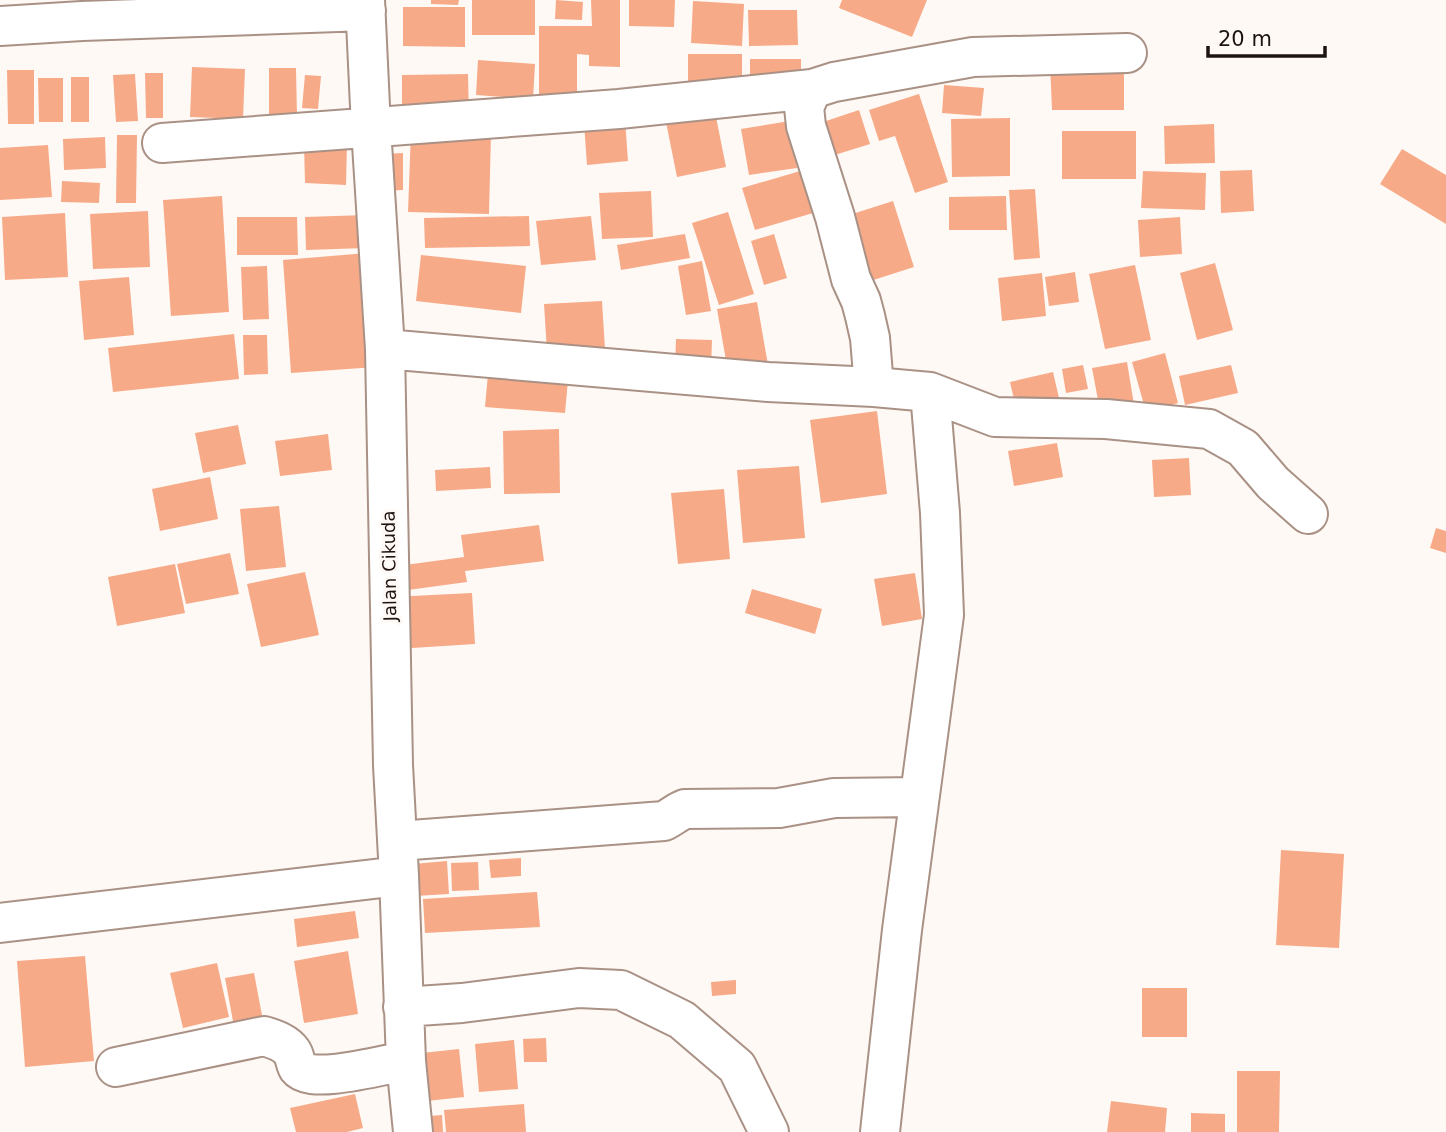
<svg xmlns="http://www.w3.org/2000/svg" width="1446" height="1132" font-family="'DejaVu Sans',sans-serif">
<style>
.building{fill:#f7aa87}
.lines{fill:none;stroke-linecap:round;stroke-linejoin:round}
.minor-casing{stroke:#aa9185;stroke-width:42}
.minor{stroke:#fff;stroke-width:38}
.labels{text-anchor:middle;dominant-baseline:central;stroke-width:6;stroke-linejoin:round;paint-order:stroke}
.street-label{font-size:18px;fill:#1d1410;stroke:#fff9f6}
</style>
<rect width="100%" height="100%" fill="#fff9f6"/>
<!-- building -->
<path class="building" d="M431,0H459L458,5L431,4Z
M472,0H535V35H472Z
M556,0L583,2L582,20L555,19Z
M591,0H620V67L589,66V55L577,54V100H539V26H592Z
M629,0H675L674,27L629,26Z
M842,0H927L912,37L839,8Z
M693,1L744,4L742,46L691,43Z
M403,7H465V47L403,46Z
M748,10H797L798,45L749,46Z
M688,54H742V89H688Z
M750,59H801V81H750Z
M478,60L535,64L533,99L476,95Z
M1124,60V110H1052L1050,64Z
M192,67L245,69L243,119L190,117Z
M269,68H296L297,117H269Z
M7,70H34V124H8Z
M145,73H163V118H146Z
M135,74L138,121L116,122L113,75Z
M468,74L469,119H402V75Z
M305,75L321,76L318,109L302,108Z
M71,77H89V122H71Z
M38,78H63V122H39Z
M944,85L984,88L981,116L942,113Z
M919,94L948,182L915,193L895,136L879,141L869,110Z
M859,110L870,144L825,158L814,125Z
M715,112L726,167L677,177L666,122Z
M1010,118V176L952,177L951,119Z
M625,120L628,161L587,165L584,123Z
M790,121L797,168L749,175L741,129Z
M1214,124L1215,163L1165,164L1164,126Z
M411,131L491,133L489,214L408,212Z
M1062,131H1136V179H1062Z
M117,135H137L136,203H116Z
M105,137L106,168L64,170L63,139Z
M304,143H347L346,185L305,183Z
M48,145L52,197L0,200V148Z
M1402,149L1446,175V224L1380,184Z
M403,153V190L382,191L381,154Z
M807,169L820,211L755,230L742,188Z
M1252,170L1254,211L1221,213L1220,171Z
M1143,171L1206,173L1205,210L1141,208Z
M62,181L100,183L99,203L61,202Z
M1035,189L1040,258L1014,260L1009,190Z
M651,191L653,237L602,239L599,193Z
M222,196L229,312L171,316L163,200Z
M1006,196L1007,230H949V197Z
M893,201L914,267L864,283L843,217Z
M148,211L150,267L93,269L90,214Z
M728,212L754,294L719,305L692,223Z
M65,213L68,277L5,280L2,217Z
M366,215V248L306,250L305,217Z
M529,216L530,246L425,248L424,218Z
M591,216L596,260L541,265L536,221Z
M237,217H297L298,255H237Z
M1180,217L1182,254L1140,257L1138,220Z
M685,234L690,258L621,270L617,245Z
M774,234L787,278L764,285L751,241Z
M367,253L376,367L291,373L283,260Z
M421,255L526,266L521,313L416,301Z
M702,261L711,311L686,315L678,266Z
M1215,263L1233,330L1197,340L1180,273Z
M1135,265L1151,340L1105,349L1089,274Z
M267,266L269,319L243,320L241,267Z
M1075,272L1079,302L1049,306L1045,277Z
M1042,273L1046,316L1002,321L998,278Z
M129,277L134,335L84,340L79,281Z
M602,301L605,349L547,352L544,304Z
M757,302L768,365L728,372L717,309Z
M234,334L239,379L113,392L108,348Z
M243,335H267L268,374L244,375Z
M676,339L712,340L711,369L675,367Z
M1165,353L1178,403L1146,412L1132,362Z
M1127,362L1135,411L1101,416L1092,368Z
M489,363L569,369L565,413L485,407Z
M1083,365L1088,389L1066,393L1062,369Z
M1231,365L1238,393L1185,405L1179,376Z
M1053,372L1059,398L1016,408L1010,382Z
M877,411L887,494L821,503L810,420Z
M238,425L246,464L203,473L195,433Z
M559,429L560,493L504,494L503,431Z
M328,434L332,470L280,476L275,441Z
M1057,443L1063,477L1014,486L1008,451Z
M1189,458L1191,495L1154,497L1152,460Z
M799,466L805,538L743,543L737,470Z
M490,467L491,488L436,491L435,470Z
M210,477L218,519L160,531L152,489Z
M724,489L730,559L678,564L671,493Z
M279,506L286,567L246,571L240,509Z
M539,525L544,561L465,571L467,582L408,590L405,565L464,557L461,535Z
M1436,528L1446,531V553L1430,548Z
M230,553L239,594L186,604L177,564Z
M175,564L185,613L117,626L108,577Z
M305,572L319,635L261,647L247,584Z
M915,573L922,619L882,626L874,579Z
M752,589L822,609L815,634L745,613Z
M472,593L475,644L396,649L392,597Z
M1281,850L1344,854L1339,948L1276,945Z
M521,858V876L491,878L489,860Z
M447,861L449,894L415,896L413,864Z
M478,862L479,890L452,891L451,863Z
M537,892L540,927L425,933L423,899Z
M355,911L359,938L297,947L294,919Z
M348,951L358,1014L304,1023L294,961Z
M85,956L94,1061L25,1067L17,961Z
M217,963L229,1017L183,1028L170,973Z
M254,973L264,1026L235,1032L225,978Z
M736,980V994L712,996L711,982Z
M1142,988H1187V1037H1142Z
M546,1038L547,1062H524L523,1039Z
M514,1040L518,1089L479,1092L475,1044Z
M459,1049L464,1097L427,1101L422,1053Z
M1237,1071H1280L1279,1132H1237Z
M355,1094L363,1128L347,1132H296L290,1108Z
M1111,1101L1167,1108L1165,1132H1107Z
M524,1104L526,1132H446L444,1110Z
M1191,1113L1225,1114V1132H1191Z
M442,1115L443,1132H418L417,1117Z"/>
<g class="lines">
<!-- minor casing -->
<g class="minor-casing">
<path id="minor" d="M365,0L371,128L385,349L393,765L399,876L406,1061L413,1132
M0,26L82,21L366,11
M812,89L804,107L806,126L835,217L851,279L861,301L865,316L870,338L874,387
M162,143L619,109L812,89L834,82L973,57L1127,53
M385,349L768,382L874,387L930,392L995,417L1106,419L1209,429L1243,448L1273,483L1308,514
M398,841L664,821C672,817 677,812 685,809L779,808L834,798L919,797
M0,923L399,876
M403,1007L462,1003L579,988L621,990L682,1020L737,1067L769,1132
M116,1067L264,1036C274,1039 286,1043 292,1052C295,1056 295,1063 298,1068C311,1085 385,1064 406,1061
M880,1132L902,930L944,615L940,513L930,392"/>
</g>
<!-- minor -->
<use href="#minor" class="minor"/>
</g>
<g class="labels">
<!-- street labels -->
<g class="street-label">
<text transform="translate(389 566) rotate(-91)">Jalan Cikuda</text>
</g>
</g>
<!-- scale -->
<path d="M1208 46v10h117v-10" fill="none" stroke="#1d1410" stroke-width="3.5"/>
<text x="1218" y="46" font-size="21" fill="#1d1410" stroke="#fff9f6" stroke-width="5" paint-order="stroke">20 m</text>
</svg>
